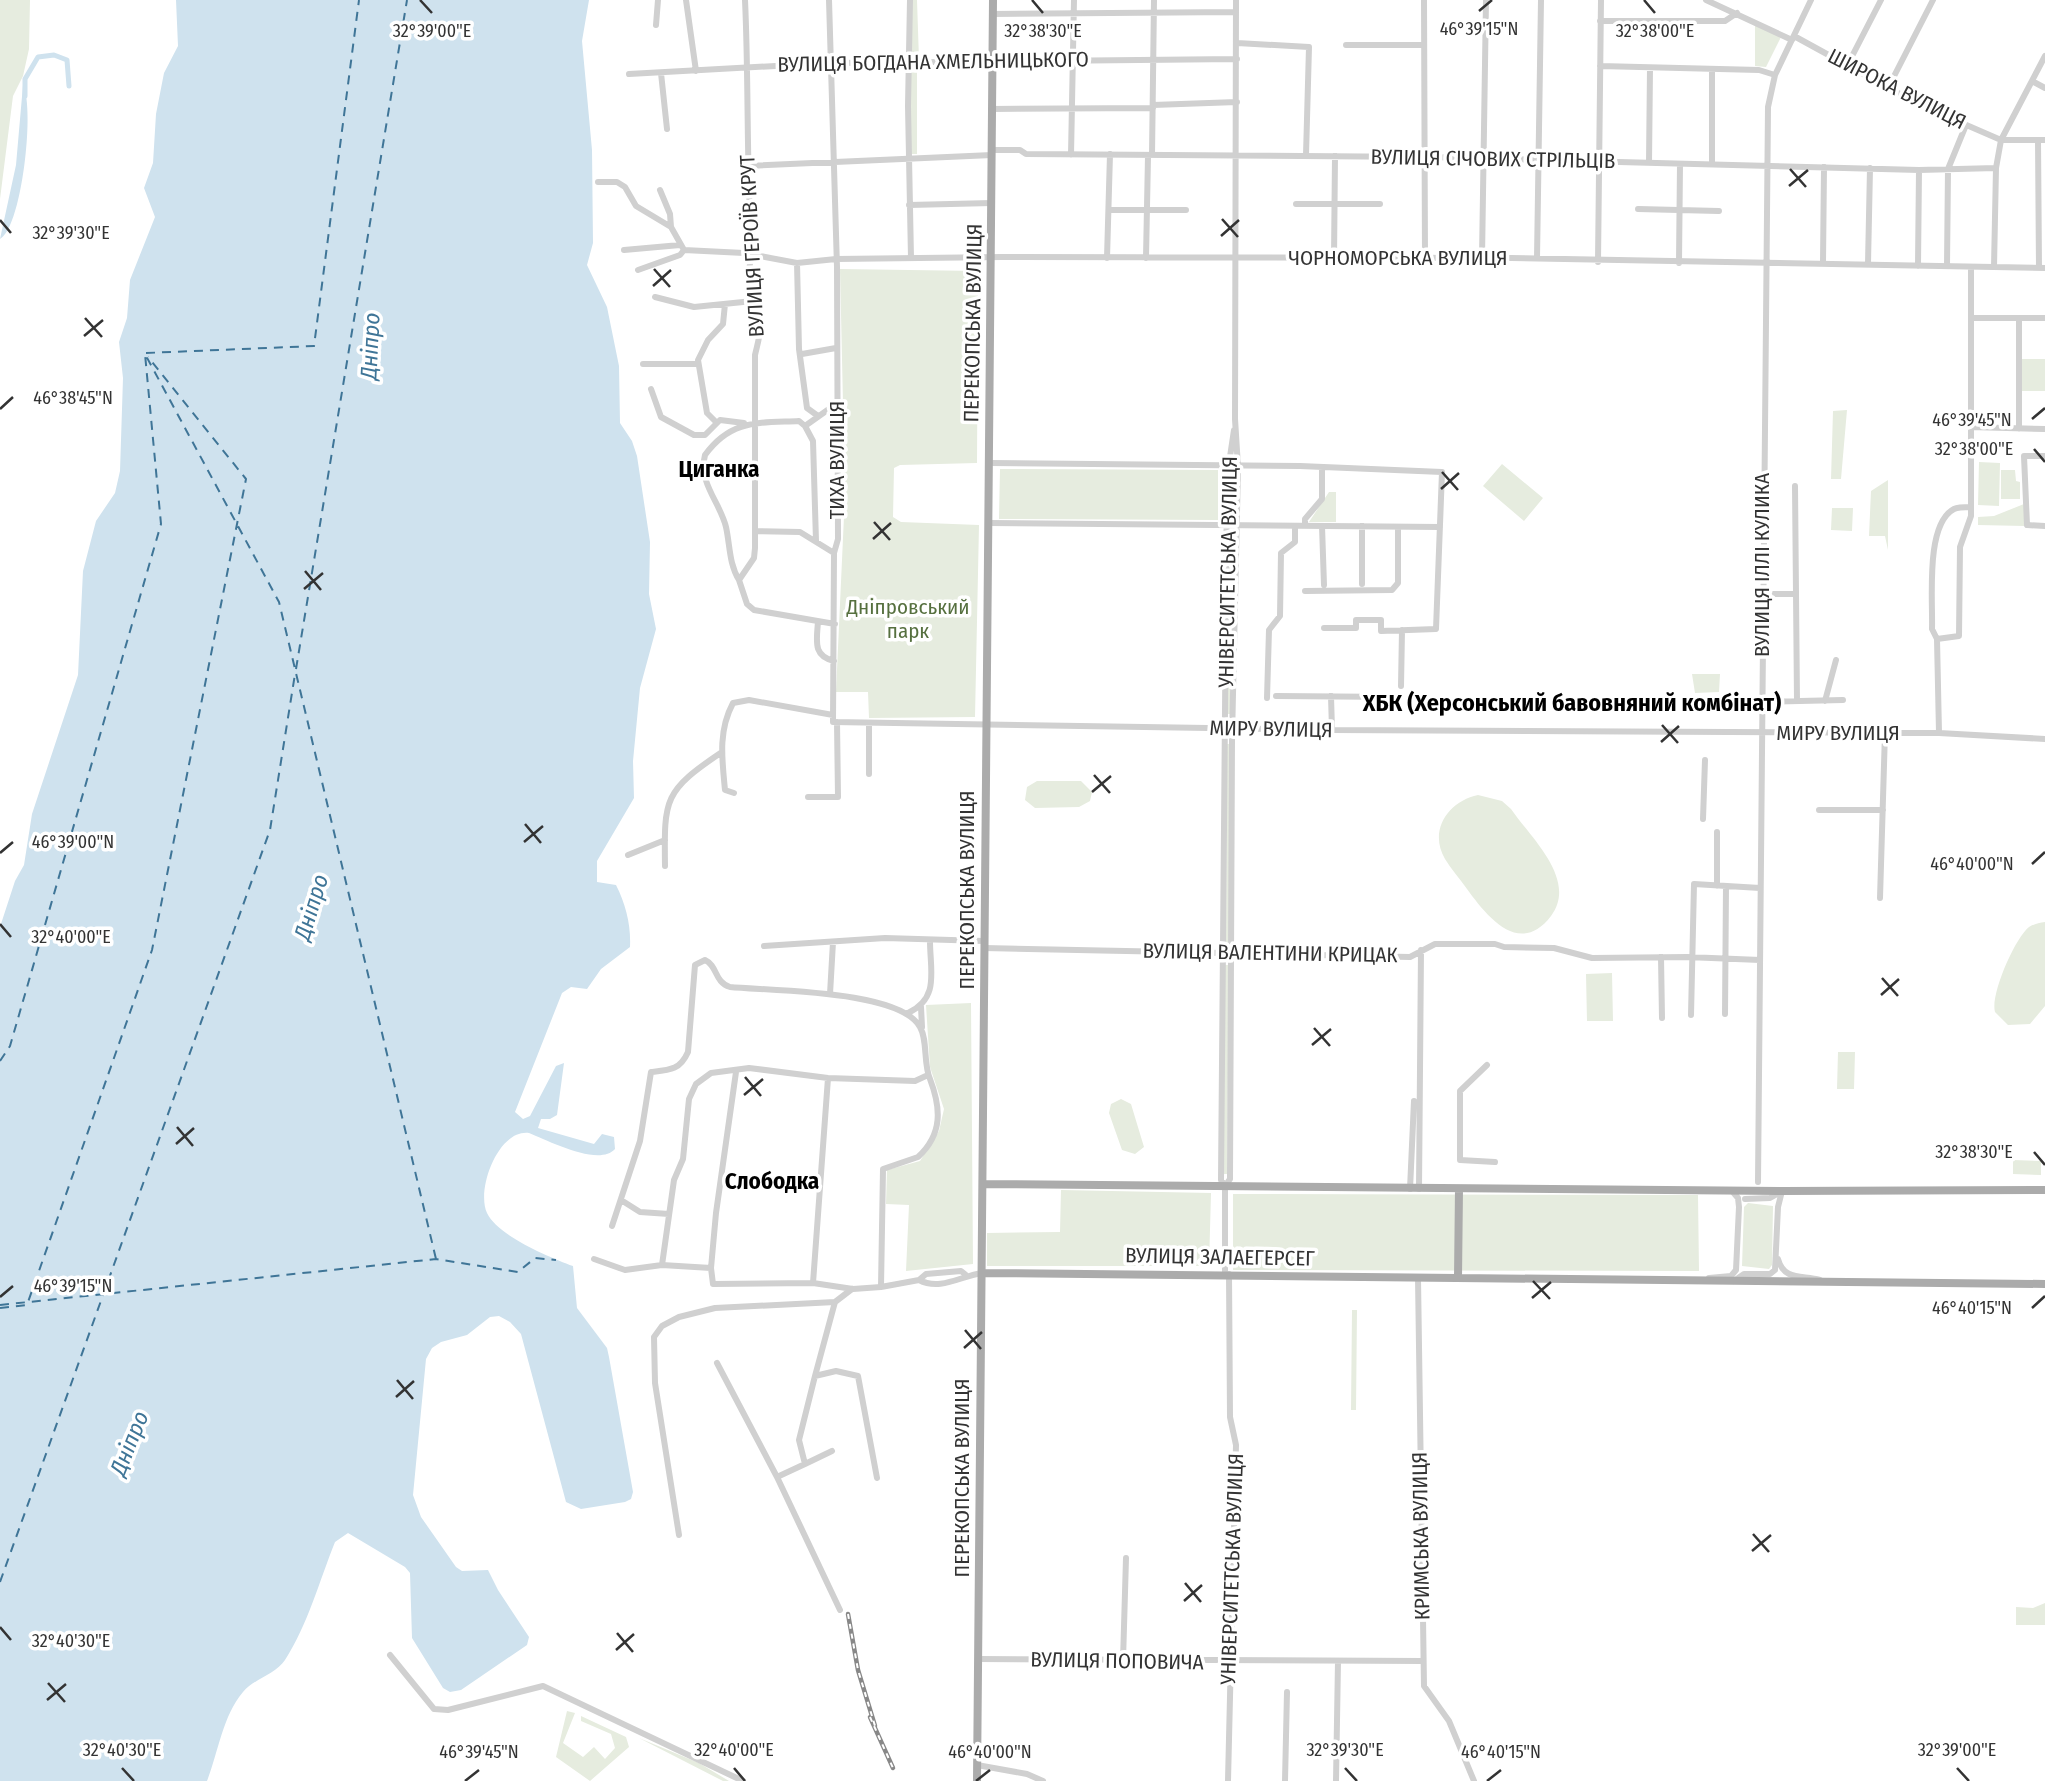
<svg xmlns="http://www.w3.org/2000/svg" width="2045" height="1781" font-family="'Fira Sans Condensed',sans-serif">
<style>
.green{fill:#e6ecdf}
.water{fill:#cfe2ee}
.lines{fill:none;stroke-linecap:round;stroke-linejoin:round}
.canal{stroke:#cfe2ee;stroke-width:5}
.ferry{stroke:#3f7597;stroke-width:2;stroke-dasharray:9 7;stroke-linecap:butt}
.minor{stroke:#d0d0d0;stroke-width:6}
.major{stroke:#ababab;stroke-width:8}
.rail-casing{stroke:#888;stroke-width:4.5}
.rail{stroke:#fff;stroke-width:2;stroke-dasharray:5;stroke-linecap:butt}
.ticks{fill:none;stroke:#333;stroke-width:2.5}
.labels{text-anchor:middle;dominant-baseline:central;stroke-width:7;stroke-linejoin:round;paint-order:stroke}
.street-label{font-size:21px;fill:#333;stroke:#fff}
.park-label{font-size:21px;fill:#56703f;stroke:#fff}
.water-label{font-size:23px;font-style:italic;fill:#3f7597;stroke:#fff}
.neighbourhood-label{font-size:23px;font-weight:bold;fill:#000;stroke:#fff}
.quarter-label{font-size:24px;font-weight:bold;fill:#000;stroke:#fff}
.ticks-label{font-size:18px;text-anchor:middle;fill:#333;stroke:#fff;stroke-width:7;stroke-linejoin:round;paint-order:stroke}
</style>
<rect width="100%" height="100%" fill="#fff"/>
<!-- green -->
<path class="green" d="M0,0H30L29,49L23,76L13,96L0,199Z
M912,0H917L919,60L912,56Z
M1755,24L1781,37L1766,67L1755,66Z
M911,67H917V154H911Z
M840,269L978,271L977,463L900,465L894,468L893,517L901,522L979,525L975,717L869,718L868,692H836L845,494Z
M2022,359H2045V391H2022Z
M1847,410L1841,479H1831L1833,411Z
M1979,462L2000,463L1999,506L1978,505Z
M1502,464L1543,498L1524,521L1483,486Z
M1000,469L1218,470V520L999,519Z
M2001,470H2015L2016,481L2020,482V499H2001Z
M1888,480V550L1885,536H1869L1871,491Z
M1329,492H1336V522H1309Z
M2024,504L2025,526L1978,525V517L1994,516Z
M1832,508H1853L1852,531L1831,530Z
M1229,533H1232L1230,714H1227Z
M1692,674H1720L1719,692L1695,693Z
M1227,744H1230L1229,948H1226Z
M1081,781L1092,792L1090,801L1079,807L1035,808L1025,800L1027,787L1037,781Z
M1478,795L1502,801L1511,809C1531,838 1578,880 1551,916C1519,958 1486,915 1467,889C1460,879 1451,869 1445,859C1428,830 1449,801 1478,795Z
M2045,922V1006L2030,1024L2008,1025L1995,1012C1990,995 2015,938 2029,927C2034,924 2039,923 2045,922Z
M1225,965H1229L1227,1174H1223Z
M1612,973L1613,1021H1587L1586,974Z
M971,1003L973,1264L906,1271L909,1205L886,1204L887,1170L920,1161L939,1131L944,1109L930,1067L926,1005Z
M1838,1052H1855L1854,1089H1837Z
M1121,1099L1131,1104L1144,1147L1135,1154L1122,1150L1109,1113L1111,1104Z
M2013,1160L2041,1161V1175L2013,1174Z
M1061,1190L1211,1193L1209,1266H987V1233L1060,1232Z
M1233,1194L1698,1195L1699,1271L1233,1270Z
M1748,1203L1773,1206L1772,1265L1769,1269L1742,1266L1744,1207Z
M1352,1310H1357L1356,1410H1351Z
M2045,1603V1625H2016V1607L2033,1608Z
M567,1711L575,1713L563,1743L583,1757L594,1747L605,1759L615,1748L611,1734L581,1721V1716L626,1737L629,1747L590,1781L556,1757Z
M639,1738L699,1763L729,1781H723Z"/>
<!-- water -->
<path class="water" d="M176,0H589L582,41L592,150L593,243L587,265L607,307L619,366L620,423L632,441L637,456L650,542L649,594L656,629L640,688L633,761L634,798L597,861V882L616,885C626,905 631,925 630,947L601,969L587,989L571,987L562,993L515,1112L523,1119L530,1116L556,1066L564,1063L557,1115L550,1119H541L538,1128L594,1144L602,1134L614,1137L615,1149C599,1167 549,1141 529,1133C498,1129 476,1190 487,1213C498,1236 549,1257 573,1266L577,1308L607,1348L609,1357L633,1492L631,1499L625,1502L581,1509L566,1502L521,1334L510,1322L499,1316L490,1317L467,1335L441,1342L432,1348L426,1359L413,1495L421,1517L456,1567L462,1571L488,1570L498,1590L529,1637L527,1645L461,1690L450,1692L443,1688L412,1638L410,1573L405,1567L348,1533L335,1542C319,1582 308,1624 285,1660C276,1674 255,1678 243,1692C223,1715 218,1753 207,1781H0V927L15,881L24,865L32,814L78,675L83,571L96,521L115,493L120,471L123,378L119,342L127,318L130,280L155,217L144,188L153,163L156,114L164,73L178,46Z
M23,85C35,108 22,227 0,239L16,165Z"/>
<g class="lines">
<!-- canal -->
<path class="canal" d="M25,96V79L38,57L54,55L67,60L69,86"/>
<!-- ferry -->
<path class="ferry" d="M146,353L314,346L359,0
M296,669L407,0
M0,1061L10,1046L161,524L145,354L279,602L436,1259
M0,1305L436,1259L518,1272L535,1258L556,1260
M0,1308L27,1305L152,950L246,479L148,357
M0,1582L270,830L295,674"/>
<!-- minor -->
<path class="minor" d="M686,0L696,71
M745,0C749,85 746,170 752,256C743,280 758,304 760,328C760,337 757,346 755,355V548L754,558L739,580L747,604L754,610L835,624
M829,0L837,267L838,539L834,553L833,722L1332,730L1939,733L2045,739
M910,0L908,106L911,258
M1424,0L1425,259
M1706,0L1792,40
M992,14L1236,12
M1600,21H1725L1737,13
M656,25L658,0
M1794,36L1918,104L2001,140H2045
M1237,43L1309,47L1306,155
M1346,45H1423
M1600,66L1759,70L1775,75
M1847,66L1881,0
M661,73L667,129
M629,74L830,63L1237,59
M2032,81L2045,88
M1888,88L1933,0
M1153,105L1237,102
M991,109L1153,108
M2038,140L2039,268
M992,150H1020L1026,154L1427,157L1919,170L1996,168
M1071,155L1074,0
M1152,155L1154,0
M1649,163L1650,68
M1712,164V69
M746,166L992,155
M598,182H617L625,187L636,206L671,227L684,250
M660,190L670,214L671,227
M1296,204H1380
M909,205L992,203
M1638,209L1719,211
M1109,210H1186
M624,250L680,245
M1107,258L1110,154
M1146,258L1148,156
M1482,258L1486,0
M1537,258L1541,0
M1334,259L1335,156
M1598,262L1601,0
M797,263L799,349L807,408L818,416
M1679,263L1680,164
M1823,263L1824,167
M1868,264L1870,168
M1918,266L1919,170
M1947,266L1948,169L1966,125
M1994,267L1996,168L2001,140L2045,56
M638,270L680,255L684,250L744,253L797,263L836,259L1002,257L1511,258L2045,268
M655,297L694,307L753,301
M1972,318H2045
M802,354L836,348
M643,364H698
M651,389L661,417L694,435H705L720,420L744,423
M715,421L707,413L698,360L708,340L723,324L725,304
M805,426L813,441L816,541
M1970,427L2045,429
M2019,429V318
M2045,456H2024L2027,525L2045,526
M990,463L1300,466L1442,472L1436,629L1381,631V620H1356V628H1324
M1795,486L1797,701
M989,523L1440,527
M1305,526V519L1322,499V467
M1322,526L1324,585
M756,531L800,532L834,553
M739,580C729,564 730,545 726,527C720,502 698,483 705,455C731,419 759,423 799,421L805,426L836,404
M1362,584V526
M1305,591L1392,590L1398,583V527
M1762,594H1796
M818,621C817,640 812,656 834,661
M1937,639L1932,629C1933,601 1925,524 1954,509C1958,507 1966,507 1971,507
M1401,686L1402,630
M1276,696L1398,697
M1331,696L1332,730
M1267,698L1269,630L1280,616L1281,553L1295,542V526
M1825,701L1836,660
M1762,702L1843,700
M869,723V774
M1939,733L1937,639L1959,636L1960,547L1971,516V267
M734,793L725,790C722,759 718,731 733,703L749,700L833,715
M808,797H838L837,722
M1819,810H1883
M1703,819L1705,760
M628,855L665,840
M665,866C664,798 664,791 722,752
M1717,886V832
M1880,898L1885,732
M764,946L885,938L984,941
M984,948L1410,957L1435,944H1495L1504,947L1554,948L1592,958L1687,957L1760,960
M1661,957L1662,1018
M830,994L833,942
M921,1007L922,1027
M908,1013C940,998 930,971 930,941
M1725,1014L1726,886
M1691,1015L1694,884L1760,888
M1487,1065L1460,1091V1160L1495,1162
M736,1072L716,1213L711,1268L713,1284L813,1283L853,1289L881,1287L919,1280L926,1274L961,1271L966,1275
M1758,1182L1768,107L1775,75L1811,0
M1225,1186L1221,1180L1227,477L1234,430
M1410,1189L1414,1101
M1419,1189L1421,950
M1745,1199L1770,1198L1782,1191
M621,1200L640,1212L669,1214
M612,1226L640,1141L651,1072C670,1070 680,1070 688,1052L695,965L705,960C718,966 714,982 730,987C770,991 900,990 920,1027C928,1041 923,1063 930,1079C941,1108 943,1134 918,1157L883,1169L881,1287
M594,1259L625,1270L662,1265L711,1268
M1778,1259C1784,1281 1802,1275 1820,1280
M662,1265L674,1180L683,1159L689,1099L696,1084L711,1073L749,1068L828,1078L915,1081L928,1075
M1225,1274V1186L1230,1179L1232,739L1238,467L1235,419L1236,0
M1418,1278L1424,1686L1449,1721L1474,1781
M1709,1278L1731,1276L1736,1270L1739,1207L1738,1198L1732,1191
M919,1280C940,1291 961,1276 982,1273
M1734,1281L1744,1274H1770L1775,1270L1778,1207L1782,1191
M813,1283L828,1078
M835,1302L815,1376L836,1371L858,1376L877,1478
M717,1363L777,1477
M815,1376L799,1440L805,1464L832,1451
M805,1464L777,1477L840,1610
M679,1535L655,1383L654,1337L662,1326L679,1317L715,1308L835,1302L852,1289
M390,1655L434,1709L448,1710L543,1686L743,1781
M978,1659L1423,1661
M1123,1661L1126,1558
M977,1765L1027,1774L1043,1781
M1228,1781L1236,1445L1230,1417L1229,1274
M1285,1781L1287,1692
M1336,1781L1338,1661"/>
<!-- major -->
<path class="major" d="M983,1184L1782,1191L2045,1190
M982,1273L2045,1284
M1458,1278L1459,1189
M977,1781L993,0"/>
<!-- rail casing -->
<g class="rail-casing">
<path id="rail" d="M848,1614L858,1670L875,1726
M870,1717L893,1768"/>
</g>
<!-- rail -->
<use href="#rail" class="rail"/>
</g>
<!-- ticks -->
<path class="ticks" d="M420,0L432,13M1032,0L1043,13M1644,0L1655,13M1479,11L1492,0M1790,169L1806,187M1789,186L1808,170M1222,219L1238,237M0,220L11,233M1221,236L1239,220M654,269L670,287M653,286L671,270M85,318L102,337M84,336L103,320M0,409L13,397M2032,419L2045,408M2034,449L2045,462M1442,472L1458,490M1441,489L1459,473M874,522L890,540M873,539L891,523M305,571L321,590M304,589L323,573M1662,725L1678,743M1661,742L1679,726M1094,775L1110,793M1092,792L1111,776M525,824L541,843M524,842L543,826M0,853L13,842M2032,864L2045,852M0,924L11,937M1882,978L1898,996M1881,995L1899,979M1314,1028L1330,1046M1312,1045L1331,1029M745,1077L761,1096M744,1095L763,1079M177,1127L193,1146M176,1144L194,1128M2034,1152L2045,1165M1533,1281L1550,1299M0,1297L13,1286M1532,1298L1551,1282M2032,1308L2045,1296M965,1330L981,1349M964,1348L982,1332M397,1380L413,1399M396,1397L414,1381M1753,1534L1769,1552M1752,1551L1771,1535M1185,1583L1201,1602M1184,1601L1202,1585M0,1627L11,1640M617,1633L633,1652M616,1650L634,1634M48,1683L65,1702M47,1700L66,1684M122,1768L134,1781M734,1768L745,1781M1345,1768L1357,1781M1957,1768L1969,1781M465,1781L479,1770M976,1781L990,1770M1487,1781L1501,1770"/>
<g class="labels">
<!-- street labels -->
<g class="street-label">
<text transform="translate(933 62) rotate(-1)">ВУЛИЦЯ БОГДАНА ХМЕЛЬНИЦЬКОГО</text>
<text transform="translate(1897 89) rotate(27)">ШИРОКА ВУЛИЦЯ</text>
<text transform="translate(1493 159) rotate(1)">ВУЛИЦЯ СІЧОВИХ СТРІЛЬЦІВ</text>
<text transform="translate(752 246) rotate(-93)">ВУЛИЦЯ ГЕРОЇВ КРУТ</text>
<text x="1398" y="258">ЧОРНОМОРСЬКА ВУЛИЦЯ</text>
<text transform="translate(973 323) rotate(-89)">ПЕРЕКОПСЬКА ВУЛИЦЯ</text>
<text transform="translate(837 460) rotate(-90)">ТИХА ВУЛИЦЯ</text>
<text transform="translate(1762 565) rotate(-90)">ВУЛИЦЯ ІЛЛІ КУЛИКА</text>
<text transform="translate(1228 572) rotate(-89)">УНІВЕРСИТЕТСЬКА ВУЛИЦЯ</text>
<text transform="translate(1271 729) rotate(1)">МИРУ ВУЛИЦЯ</text>
<text x="1838" y="733">МИРУ ВУЛИЦЯ</text>
<text transform="translate(967 890) rotate(-90)">ПЕРЕКОПСЬКА ВУЛИЦЯ</text>
<text transform="translate(1270 953) rotate(1)">ВУЛИЦЯ ВАЛЕНТИНИ КРИЦАК</text>
<text transform="translate(1220 1257) rotate(1)">ВУЛИЦЯ ЗАЛАЕГЕРСЕГ</text>
<text transform="translate(962 1478) rotate(-90)">ПЕРЕКОПСЬКА ВУЛИЦЯ</text>
<text transform="translate(1421 1536) rotate(-91)">КРИМСЬКА ВУЛИЦЯ</text>
<text transform="translate(1232 1569) rotate(-88)">УНІВЕРСИТЕТСЬКА ВУЛИЦЯ</text>
<text transform="translate(1117 1661) rotate(1)">ВУЛИЦЯ ПОПОВИЧА</text>
</g>
<!-- park labels -->
<g class="park-label">
<text x="908" y="607">Дніпровський<tspan x="908" dy="24">парк</tspan></text>
</g>
<!-- water labels -->
<g class="water-label">
<text transform="translate(370 346) rotate(-87)">Дніпро</text>
<text transform="translate(311 907) rotate(-73)">Дніпро</text>
<text transform="translate(129 1443) rotate(-68)">Дніпро</text>
</g>
<!-- neighbourhood labels -->
<g class="neighbourhood-label">
<text x="719" y="469">Циганка</text>
<text x="772" y="1181">Слободка</text>
</g>
<!-- quarter labels -->
<g class="quarter-label">
<text x="1572" y="703">ХБК (Херсонський бавовняний комбінат)</text>
</g>
</g>
<g class="ticks-label">
<text x="1479" y="35">46°39'15"N</text>
<text x="432" y="37">32°39'00"E</text>
<text x="1043" y="37">32°38'30"E</text>
<text x="1655" y="37">32°38'00"E</text>
<text x="71" y="239">32°39'30"E</text>
<text x="73" y="404">46°38'45"N</text>
<text x="1972" y="426">46°39'45"N</text>
<text x="1974" y="455">32°38'00"E</text>
<text x="73" y="848">46°39'00"N</text>
<text x="1972" y="870">46°40'00"N</text>
<text x="71" y="943">32°40'00"E</text>
<text x="1974" y="1158">32°38'30"E</text>
<text x="73" y="1292">46°39'15"N</text>
<text x="1972" y="1314">46°40'15"N</text>
<text x="71" y="1647">32°40'30"E</text>
<text x="122" y="1756">32°40'30"E</text>
<text x="734" y="1756">32°40'00"E</text>
<text x="1345" y="1756">32°39'30"E</text>
<text x="1957" y="1756">32°39'00"E</text>
<text x="479" y="1758">46°39'45"N</text>
<text x="990" y="1758">46°40'00"N</text>
<text x="1501" y="1758">46°40'15"N</text>
</g>
</svg>
